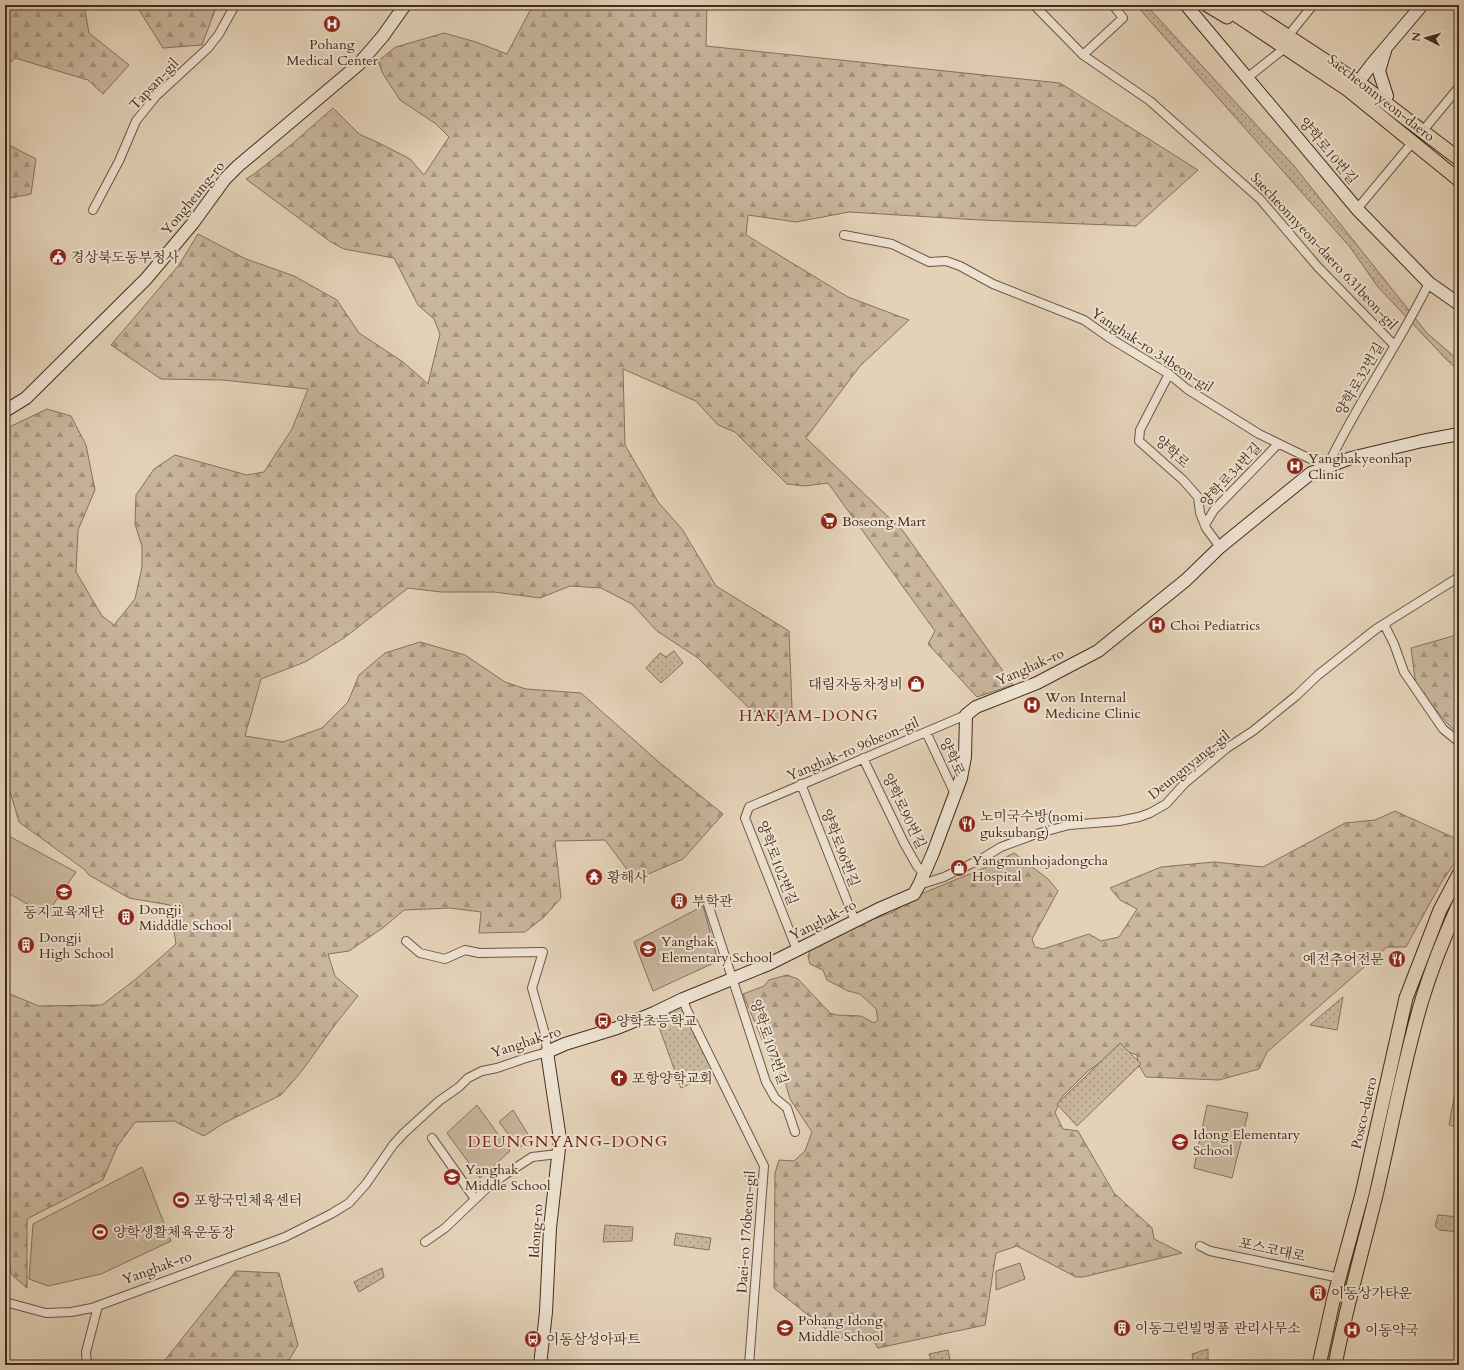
<svg xmlns="http://www.w3.org/2000/svg" width="1464" height="1370" font-family="Cardo,'Noto Serif KR',serif">
<style>
.forest{fill:url(#forest-firs);stroke:#87715c}
.park{fill:url(#park-dots);stroke:#87715c}
.pitch{fill:#c9b69d;stroke:#87715c}
.lines{fill:none;stroke-linecap:round;stroke-linejoin:round}
.street-casing{stroke:#6d5643;stroke-width:10}
.secondary-casing{stroke:#452c1c;stroke-width:14}
.primary-casing{stroke:#452c1c;stroke-width:15}
.street{stroke:#ede2d1;stroke-width:8}
.secondary{stroke:#ede2d1;stroke-width:12}
.primary{stroke:#e4d2b8;stroke-width:13}
.labels{text-anchor:middle;dominant-baseline:central;stroke-width:4;stroke-linejoin:round;paint-order:stroke}
.poi-label{font-size:14px;fill:#452c1c;stroke:#ede2d1;text-anchor:start}
.street-label{font-size:14px;fill:#452c1c;stroke:#ede2d1}
.quarter-label{font-size:16px;letter-spacing:1px;fill:#7a1f14;stroke:#ede2d1}
</style>
<defs>
<pattern id="forest-firs" width="22" height="20" patternUnits="userSpaceOnUse"><rect width="22" height="20" fill="#c9b69d"/><path d="M5 1l3.5 6h-7zM16 11l3.5 6h-7z" fill="#a5947f"/></pattern>
<pattern id="park-dots" width="8" height="8" patternUnits="userSpaceOnUse"><rect width="8" height="8" fill="#c9b69d"/><path d="M2 2h.1M6 6h.1" fill="none" stroke="#a5947f" stroke-width="1.8" stroke-linecap="round"/></pattern>
</defs>
<rect width="100%" height="100%" fill="#e4d2b8"/>
<filter id="stains"><feTurbulence type="fractalNoise" baseFrequency=".005" numOctaves="4"/><feColorMatrix values="0 0 0 0 .2 0 0 0 0 .09 0 0 0 0 .02 0 0 0 .5 -.17"/></filter>
<radialGradient id="worn" r=".72"><stop offset=".6" stop-color="#630" stop-opacity="0"/><stop offset="1" stop-color="#630" stop-opacity=".3"/></radialGradient>
<!-- forest -->
<path class="forest" d="M5,5H84L89,33L129,65L103,94L88,80L15,58L5,67Z
M136,5H217L202,45L163,48Z
M533,5H707L706,46L1060,83L1198,170L1136,226L980,220L849,212L796,222L748,215L746,235L848,297L909,320L860,366L806,438L903,531L1013,685L977,697L928,644L935,631L828,483L805,486L787,484L735,432L718,425L696,401L623,369L625,445L658,502L682,529L716,586L789,631L792,708L777,719L751,710L698,658L657,631L632,604L601,588L570,586L540,598L494,592H441L408,588L344,638L305,662L261,679L245,736L283,742L322,728L348,702L359,675L385,653L420,642L465,655L505,682L526,689L581,693L661,764L723,814L683,859L635,880L605,840L555,841L561,898L544,917L525,932L479,933L481,912L450,908L404,910L384,927L349,951L328,954L335,976L358,996L337,1022L301,1072L281,1095L224,1123L204,1136L174,1121L135,1122L117,1147L103,1180L27,1219V1288L11,1274L6,1237L5,1236V992L39,1006L102,1005L136,979L176,944L170,905L129,898L89,875L85,870L19,822L5,774V429L47,409L71,416L86,445L95,490L78,530L76,572L102,616L114,625L135,599L142,567V546L135,524L136,495L154,469L175,455L247,475L264,472L292,429L308,389L223,380L161,379L111,345L179,265L198,234L246,259L294,276L337,300L359,333L403,362L428,384L440,334L434,319L418,305L394,258L344,249L331,242L246,179L254,174L291,145L333,108L359,134L383,145L410,159L424,175L449,137L436,124L400,100L383,74L378,61L396,47L444,33L476,42L507,54Z
M5,143L36,159L31,194L5,199Z
M1459,630V735L1447,723L1416,686L1411,648L1453,636Z
M1395,811L1459,840V854L1456,861L1441,883L1406,947H1387L1267,1052L1259,1069L1219,1080L1146,1077L1138,1064L1137,1055L1119,1049L1088,1071L1061,1098L1055,1113L1063,1129L1078,1131L1114,1193L1152,1228L1154,1239L1182,1253L1083,1277H1076L1017,1246L996,1253L985,1325L878,1348L872,1338H835L827,1330L774,1288L775,1173L779,1160L794,1161L805,1151L812,1132L790,1099L784,1078L768,1054L743,994L764,986L769,980L787,975L798,979L830,1013L836,1015L861,1016L874,1023L878,1020L876,1009L860,994L848,991L827,980L823,970L810,964L808,956L811,948L853,927L893,912L921,894L984,868L1014,853L1048,879L1058,891L1032,939L1035,947L1043,949L1089,934L1101,941L1119,937L1137,909L1120,900L1110,888L1161,867L1214,862L1263,867L1345,823L1375,820Z
M236,1271L279,1273L298,1345L286,1365H161Z"/>
<!-- park -->
<path class="park" d="M1136,5H1146L1294,166L1427,333L1459,361V371L1446,359L1378,287L1350,247Z
M674,651L683,663L661,683L646,668L660,653L666,657Z
M1343,997L1337,1030L1310,1025Z
M683,999L715,1071L681,1088L654,1013Z
M1120,1043L1141,1064L1077,1126L1057,1104Z
M1438,1215L1459,1217V1232L1439,1230L1435,1226Z
M605,1225L633,1227L632,1241L603,1242Z
M676,1233L711,1238L709,1250L674,1245Z
M382,1268L384,1277L359,1292L354,1282Z
M1208,1349V1362L1194,1365L1192,1354Z
M948,1350L951,1365H933L929,1354Z"/>
<!-- pitch -->
<path class="pitch" d="M5,834L76,872L46,915L5,891Z
M703,906L718,961L653,991L634,942Z
M1457,1081L1459,1082V1120L1457,1127L1449,1125Z
M477,1105L510,1151L480,1178L447,1133Z
M1207,1105L1248,1113L1232,1178L1194,1168Z
M513,1110L531,1139L519,1148L499,1122Z
M142,1167L171,1241L101,1274L48,1286L29,1279L33,1224Z
M1020,1263L1025,1279L996,1290V1271Z"/>
<g class="lines">
<!-- street casing -->
<g class="street-casing">
<path id="street" d="M1034,5L1083,55L1150,101L1260,199L1317,266L1394,345
M1292,31L1313,5
M1083,55L1123,18L1113,5
M1247,78L1281,51
M1426,127L1459,87
M1357,209L1412,143
M93,210L119,161L136,121L156,96L208,48L219,34L235,5
M844,235L892,244L929,262L946,261L960,266L993,284L1084,320L1108,337L1169,374L1187,389L1259,434L1327,467C1357,403 1398,346 1429,283
M1169,374L1140,430L1139,441L1183,480L1198,497L1200,513L1206,528L1220,547
M1205,525L1214,510L1278,444
M1384,624L1394,644L1404,672L1443,729L1459,742
M926,732L955,794
M863,758L904,843L917,866L924,874
M801,784L855,921
M919,885L944,877L983,858L1001,847L1036,834L1069,825L1119,821L1139,817L1150,813L1166,804L1184,784L1227,748L1253,731L1296,696L1318,675L1376,629L1459,577
M707,901L766,1082L775,1098L787,1108L795,1132
M797,950L745,818L749,807L966,715
M683,999L686,1008L764,1166L749,1365
M432,1138L475,1199
M425,1242L445,1228L489,1186L506,1174L532,1157L558,1154
M1200,1246L1210,1251L1340,1278
M5,1302L46,1313L71,1312L92,1308L285,1237L331,1214L349,1203L366,1184L393,1145L404,1133L439,1101L459,1087L468,1078L482,1071L497,1068L523,1059L547,1052L545,1034L532,988L543,952L479,953L465,950L445,959L420,953L406,941
M87,1365L86,1352L98,1306"/>
</g>
<!-- secondary casing -->
<g class="secondary-casing">
<path id="secondary" d="M1186,5L1357,209L1429,283L1459,304
M1385,51L1379,71L1387,96
M1353,89L1372,64L1422,5
M5,411L26,398L146,279L193,223L225,179L238,166L358,65L383,36L405,5
M540,1365L546,1312L550,1228L560,1139L547,1052L565,1044L617,1028L654,1013L683,999L769,964L879,909L914,894L919,885L933,853L961,778L965,757L966,715L976,707L1037,683L1098,651L1186,580L1220,547L1311,473L1351,458L1422,441L1459,434"/>
</g>
<!-- primary casing -->
<g class="primary-casing">
<path id="primary" d="M1207,5L1227,17
M1221,5L1347,89L1459,180
M1240,5L1358,82L1459,159
M1319,1365L1334,1297L1362,1194L1406,998L1440,910L1459,874
M1335,1365C1346,1307 1363,1249 1377,1191C1392,1127 1403,1063 1422,1000C1432,967 1445,935 1459,904"/>
</g>
<!-- street -->
<use href="#street" class="street"/>
<!-- secondary -->
<use href="#secondary" class="secondary"/>
<!-- primary -->
<use href="#primary" class="primary"/>
</g>
<!-- icons -->
<defs>
<g id="hospital-disc" transform="scale(0.9)"><circle r="9.5" fill="#8f2418" stroke="#ede2d1"/><path d="M-5-5h3v3.5h4V-5h3V5h-3V1.5h-4V5h-3Z" fill="#fff"/></g>
<g id="civic-disc" transform="scale(0.9)"><circle r="9.5" fill="#8f2418" stroke="#ede2d1"/><path d="M-.6-6.5H3V-4.5H.6V-3L4-1V1h2V6H-6V1h2V-1L-.6-3ZM-1.2 2.5V6h2.4V2.5Z" fill="#fff"/></g>
<g id="supermarket-disc" transform="scale(0.9)"><circle r="9.5" fill="#8f2418" stroke="#ede2d1"/><path d="M-6-5.5h2.5l.6 2H6L4.5 2H-2.5L-4.4-4H-6ZM-1.5 3.2a1.3 1.3 0 1 0 .1 0ZM3 3.2a1.3 1.3 0 1 0 .1 0Z" fill="#fff"/></g>
<g id="shop-disc" transform="scale(0.9)"><circle r="9.5" fill="#8f2418" stroke="#ede2d1"/><path d="M-5-2.5h2.3a2.7 3.5 0 0 1 5.4 0H5L5.5 6h-11ZM-1.5-2.5h3a1.5 2.3 0 0 0-3 0Z" fill="#fff"/></g>
<g id="restaurant-disc" transform="scale(0.9)"><circle r="9.5" fill="#8f2418" stroke="#ede2d1"/><path d="M-5-6h1v4h1v-4h1v4h1v-4h1v5L-1.5 .5V6h-2V.5L-5-1ZM5-6V6H3V1.5H1.5Q1.5-4 5-6Z" fill="#fff"/></g>
<g id="temple-disc" transform="scale(0.9)"><circle r="9.5" fill="#8f2418" stroke="#ede2d1"/><path d="M0-6L5-2H3V0L6.5 2.5H4V6H1.5V3h-3V6H-4V2.5H-6.5L-3 0V-2H-5Z" fill="#fff"/></g>
<g id="school-disc" transform="scale(0.9)"><circle r="9.5" fill="#8f2418" stroke="#ede2d1"/><path d="M0-5L7-2L0 1L-7-2ZM-4 1L0 2.5L4 1V4Q0 6-4 4Z" fill="#fff"/></g>
<g id="building-disc" transform="scale(0.9)"><circle r="9.5" fill="#8f2418" stroke="#ede2d1"/><path d="M-4-6H4V6H1V3H-1V6H-4ZM-2.5-4.3h1.7v1.8h-1.7ZM.8-4.3h1.7v1.8H.8ZM-2.5-1h1.7V.8h-1.7ZM.8-1h1.7V.8H.8Z" fill="#fff"/></g>
<g id="bus-disc" transform="scale(0.9)"><circle r="9.5" fill="#8f2418" stroke="#ede2d1"/><path d="M-5-6H5V4H4V6H2V4H-2V6H-4V4H-5ZM-3.5-4V0h7V-4ZM-3.5 1.2v1.5H-2V1.2ZM2 1.2v1.5H3.5V1.2Z" fill="#fff"/></g>
<g id="church-disc" transform="scale(0.9)"><circle r="9.5" fill="#8f2418" stroke="#ede2d1"/><path d="M-1.2-6h2.4v3.5h3.3v2.4h-3.3V6h-2.4V-.1h-3.3v-2.4h3.3Z" fill="#fff"/></g>
<g id="stadium-disc" transform="scale(0.9)"><circle r="9.5" fill="#8f2418" stroke="#ede2d1"/><path d="M0-5a6.5 5 0 1 0 0 10a6.5 5 0 1 0 0-10ZM-3.5-1.8h7v3.6h-7Z" fill="#fff"/></g>
</defs>
<g fill-rule="evenodd">
<use href="#hospital-disc" x="332" y="24"/>
<use href="#civic-disc" x="58" y="257"/>
<use href="#hospital-disc" x="1295" y="466"/>
<use href="#supermarket-disc" x="829" y="521"/>
<use href="#hospital-disc" x="1157" y="625"/>
<use href="#shop-disc" x="916" y="684"/>
<use href="#hospital-disc" x="1032" y="705"/>
<use href="#restaurant-disc" x="967" y="824"/>
<use href="#shop-disc" x="959" y="868"/>
<use href="#temple-disc" x="594" y="877"/>
<use href="#school-disc" x="64" y="892"/>
<use href="#building-disc" x="679" y="901"/>
<use href="#building-disc" x="126" y="917"/>
<use href="#building-disc" x="26" y="945"/>
<use href="#school-disc" x="648" y="949"/>
<use href="#restaurant-disc" x="1397" y="959"/>
<use href="#bus-disc" x="603" y="1021"/>
<use href="#church-disc" x="619" y="1078"/>
<use href="#school-disc" x="1180" y="1142"/>
<use href="#school-disc" x="452" y="1177"/>
<use href="#stadium-disc" x="181" y="1200"/>
<use href="#stadium-disc" x="100" y="1232"/>
<use href="#building-disc" x="1318" y="1293"/>
<use href="#school-disc" x="785" y="1328"/>
<use href="#building-disc" x="1122" y="1328"/>
<use href="#hospital-disc" x="1352" y="1330"/>
<use href="#bus-disc" x="533" y="1339"/>
</g>
<g class="labels">
<!-- poi labels -->
<g class="poi-label">
<text x="332" y="44" text-anchor="middle">Pohang<tspan x="332" dy="16">Medical Center</tspan></text>
<text x="71" y="257">경상북도동부청사</text>
<text x="1308" y="458">Yanghakyeonhap<tspan x="1308" dy="16">Clinic</tspan></text>
<text x="842" y="521">Boseong Mart</text>
<text x="1170" y="625">Choi Pediatrics</text>
<text x="903" y="684" text-anchor="end">대림자동차정비</text>
<text x="1045" y="697">Won Internal<tspan x="1045" dy="16">Medicine Clinic</tspan></text>
<text x="980" y="816">노미국수방(nomi<tspan x="980" dy="16">guksubang)</tspan></text>
<text x="972" y="860">Yangmunhojadongcha<tspan x="972" dy="16">Hospital</tspan></text>
<text x="607" y="877">황해사</text>
<text x="692" y="901">부학관</text>
<text x="139" y="909">Dongji<tspan x="139" dy="16">Midddle School</tspan></text>
<text x="64" y="912" text-anchor="middle">동지교육재단</text>
<text x="39" y="937">Dongji<tspan x="39" dy="16">High School</tspan></text>
<text x="661" y="941">Yanghak<tspan x="661" dy="16">Elementary School</tspan></text>
<text x="1384" y="959" text-anchor="end">예전추어전문</text>
<text x="616" y="1021">양학초등학교</text>
<text x="632" y="1078">포항양학교회</text>
<text x="1193" y="1134">Idong Elementary<tspan x="1193" dy="16">School</tspan></text>
<text x="465" y="1169">Yanghak<tspan x="465" dy="16">Middle School</tspan></text>
<text x="194" y="1200">포항국민체육센터</text>
<text x="113" y="1232">양학생활체육운동장</text>
<text x="1331" y="1293">이동상가타운</text>
<text x="798" y="1320">Pohang Idong<tspan x="798" dy="16">Middle School</tspan></text>
<text x="1135" y="1328">이동그린빌명품 관리사무소</text>
<text x="1365" y="1330">이동약국</text>
<text x="546" y="1339">이동삼성아파트</text>
</g>
<!-- street labels -->
<g class="street-label">
<text transform="translate(154 84) rotate(-47)">Tapsan-gil</text>
<text transform="translate(1381 98) rotate(38)">Saecheonnyeon-daero</text>
<text transform="translate(1328 151) rotate(50)">양학로10번길</text>
<text transform="translate(193 198) rotate(-51)">Yongheung-ro</text>
<text transform="translate(1324 251) rotate(47)">Saecheonnyeon-daero 631beon-gil</text>
<text transform="translate(1152 350) rotate(33)">Yanghak-ro 34beon-gil</text>
<text transform="translate(1360 379) rotate(-60)">양학로32번길</text>
<text transform="translate(1172 452) rotate(42)">양학로</text>
<text transform="translate(1231 475) rotate(-47)">양학로34번길</text>
<text transform="translate(1030 667) rotate(-24)">Yanghak-ro</text>
<text transform="translate(853 749) rotate(-23)">Yanghak-ro 96beon-gil</text>
<text transform="translate(952 757) rotate(65)">양학로</text>
<text transform="translate(1189 765) rotate(-39)">Deungnyang-gil</text>
<text transform="translate(904 811) rotate(64)">양학로90번길</text>
<text transform="translate(840 848) rotate(69)">양학로96번길</text>
<text transform="translate(777 863) rotate(69)">양학로102번길</text>
<text transform="translate(823 920) rotate(-27)">Yanghak-ro</text>
<text transform="translate(526 1042) rotate(-18)">Yanghak-ro</text>
<text transform="translate(769 1042) rotate(71)">양학로107번길</text>
<text transform="translate(1364 1113) rotate(-77)">Posco-daero</text>
<text transform="translate(536 1231) rotate(-86)">Idong-ro</text>
<text transform="translate(746 1232) rotate(-86)">Daei-ro 176beon-gil</text>
<text transform="translate(1272 1250) rotate(12)">포스코대로</text>
<text transform="translate(157 1268) rotate(-20)">Yanghak-ro</text>
</g>
<!-- quarter labels -->
<g class="quarter-label">
<text x="809" y="716">HAKJAM-DONG</text>
<text x="568" y="1142">DEUNGNYANG-DONG</text>
</g>
</g>
<!-- margin -->
<rect width="1464" height="1370" fill="none" stroke="#e4d2b8" stroke-width="20"/>
<rect x="6" y="6" width="1452" height="1358" fill="none" stroke="#452c1c" stroke-width="2"/>
<rect x="10" y="10" width="1444" height="1350" fill="none" stroke="#452c1c"/>
<!-- north arrow -->
<g transform="translate(1426 38) rotate(276)" stroke="#ede2d1" stroke-width="3" paint-order="stroke">
<path d="M0-3L7 15L0 10L-7 15Z" fill="#452c1c"/>
<text y="-6" font-size="11" font-weight="bold" text-anchor="middle" fill="#452c1c">N</text>
</g>
<rect width="100%" height="100%" filter="url(#stains)"/>
<rect width="100%" height="100%" fill="url(#worn)"/>
</svg>
